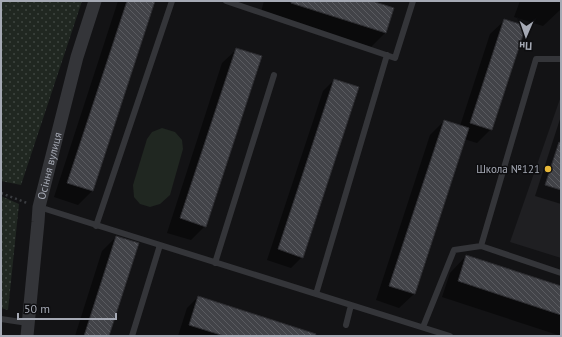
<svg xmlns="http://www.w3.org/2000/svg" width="562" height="337" font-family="'PT Sans',sans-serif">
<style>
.built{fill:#1f1f22}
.grass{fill:url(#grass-dots)}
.garden{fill:#202721}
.shadow{fill:#0007}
.building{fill:url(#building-back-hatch);stroke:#2d2d31}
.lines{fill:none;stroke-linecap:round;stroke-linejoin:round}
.path{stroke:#3a3c40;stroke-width:2.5;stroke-dasharray:2 3;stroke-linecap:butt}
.lane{stroke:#343539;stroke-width:6}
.street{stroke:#343539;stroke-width:13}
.poi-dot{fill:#e8b838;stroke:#0e0e10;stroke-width:1.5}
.labels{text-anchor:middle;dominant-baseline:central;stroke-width:3;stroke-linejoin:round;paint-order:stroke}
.street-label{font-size:11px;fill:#a5a9b4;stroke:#0e0e10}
.poi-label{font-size:11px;fill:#a5a9b4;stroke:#0e0e10;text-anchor:end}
</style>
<defs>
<pattern id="grass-dots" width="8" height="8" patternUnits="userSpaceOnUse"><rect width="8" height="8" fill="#202721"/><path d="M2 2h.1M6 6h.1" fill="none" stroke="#3d443f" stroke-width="1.8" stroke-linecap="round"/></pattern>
<pattern id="building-back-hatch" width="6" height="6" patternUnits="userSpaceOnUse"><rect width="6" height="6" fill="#424348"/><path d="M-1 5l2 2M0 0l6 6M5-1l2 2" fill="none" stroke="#5a5b60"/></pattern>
</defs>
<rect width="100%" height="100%" fill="#131315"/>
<!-- built -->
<path class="built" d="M561,96V258L510,242Z"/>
<!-- grass -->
<path class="grass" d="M1,1H82L21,185L1,181Z
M1,196L19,204L8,310L1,308Z"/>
<!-- garden -->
<path class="garden" d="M162,128L175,132L182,140L183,149L170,195L160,204L150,207L140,204L134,197L133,185L147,139L152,132Z"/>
<!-- shadow -->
<path class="shadow" d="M118,1H154L92,191L78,205L54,197Z
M264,1H369L393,9L385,33L371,47L261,12Z
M520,1H561V6L560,10L543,26L514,17Z
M505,20L491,129L477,143L464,139L414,294L399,308L376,300L430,135L444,121L460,126L490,34Z
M237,49L205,226L191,240L167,233L222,63Z
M334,80L302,257L291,268L267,260L323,91Z
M561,116V204L535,196Z
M116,237L108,336H75L102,251Z
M466,256L561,287V336L442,297L450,273Z
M198,297L294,336H178L187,308Z"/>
<!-- building -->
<path class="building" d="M127,1H155L93,191L67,183Z
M291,1H372L394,8L386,33L291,3Z
M504,19L526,26L492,130L470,123Z
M236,48L262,56L206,227L180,218Z
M334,79L359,87L303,258L278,249Z
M444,120L469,128L415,294L389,286Z
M559,142L561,143V190L545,185Z
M116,236L139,243L109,336H84Z
M466,255L561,286V315L458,281Z
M198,296L316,334L315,336H224L189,325Z"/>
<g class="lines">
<!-- path -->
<path class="path" d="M1,193L27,203"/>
<!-- lane -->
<path class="lane" d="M226,1L395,58L413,1
M39,207L450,336
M96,226L172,1
M481,246L561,273
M215,263L274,75
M316,294L387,55
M1,319L28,323
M346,325L351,305
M423,327L454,250L481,246L536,59H561
M132,336L160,245"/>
<!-- street -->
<path class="street" id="s1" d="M27,336L38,222L39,207L77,57L95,1"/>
</g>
<!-- markers -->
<circle class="poi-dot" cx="548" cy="169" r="4"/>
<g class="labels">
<!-- street labels -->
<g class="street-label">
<text stroke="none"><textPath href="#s1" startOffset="172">Осіння вулиця</textPath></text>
</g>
<!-- poi labels -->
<g class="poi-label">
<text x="540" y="169">Школа №121</text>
</g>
</g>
<!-- border -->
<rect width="562" height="337" fill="none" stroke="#a5a9b4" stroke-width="4"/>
<!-- north arrow -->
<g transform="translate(526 36) rotate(182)" stroke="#0e0e10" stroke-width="3" paint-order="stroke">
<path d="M0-3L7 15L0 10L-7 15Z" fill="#a5a9b4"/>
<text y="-6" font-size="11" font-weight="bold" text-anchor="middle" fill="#a5a9b4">Пн</text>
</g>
<!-- scale -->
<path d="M18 313v6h98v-6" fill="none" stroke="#a5a9b4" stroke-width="2"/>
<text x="24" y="313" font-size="12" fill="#a5a9b4" stroke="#0e0e10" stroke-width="3" paint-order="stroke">50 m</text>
</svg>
